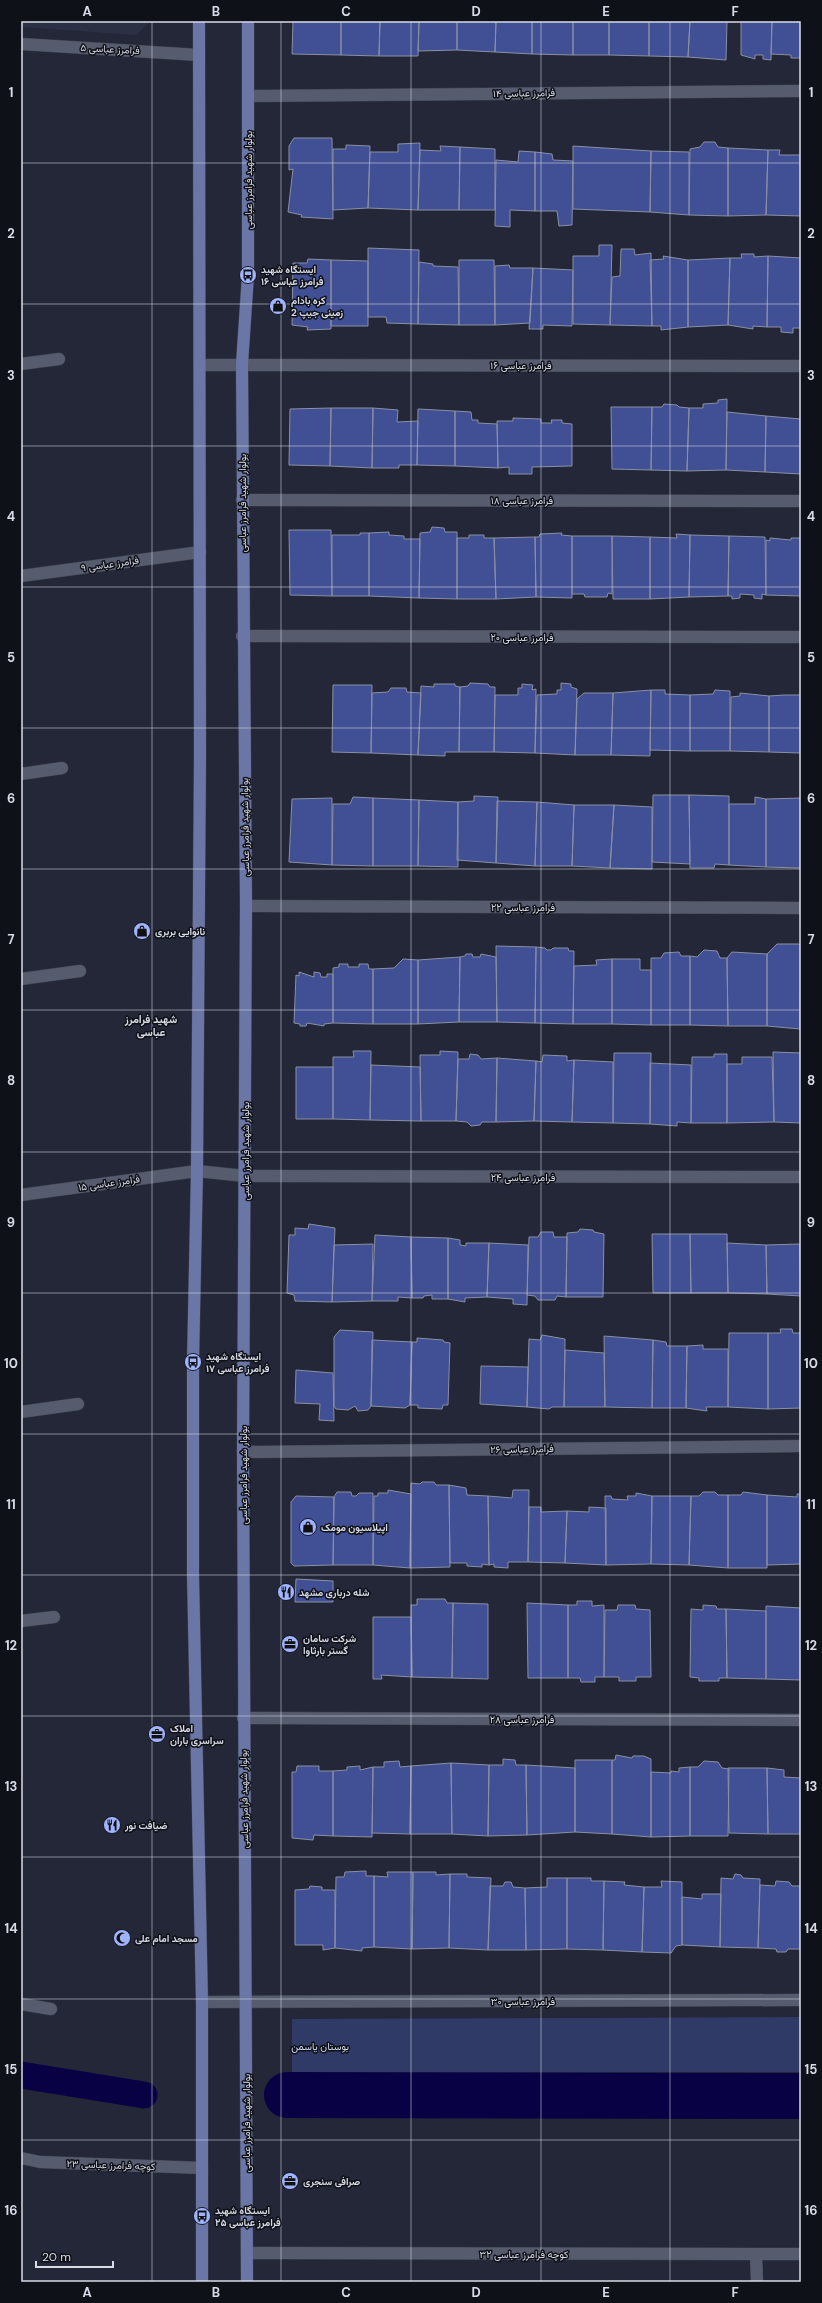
<svg xmlns="http://www.w3.org/2000/svg" width="822" height="2303" font-family="'DM Sans',Vazirmatn,sans-serif">
<style>
.built{fill:#2b3045}
.green{fill:#303a67}
.lines{fill:none;stroke-linecap:round;stroke-linejoin:round}
.canal{stroke:#080244;stroke-width:27}
.river{stroke:#080244;stroke-width:46}
.building{fill:#414f94;stroke:#8a90a4}
.minor-casing{stroke:#3d414e;stroke-width:13}
.major-casing{stroke:#3d414e;stroke-width:13}
.minor{stroke:#565b6d;stroke-width:12}
.major{stroke:#6a76a6;stroke-width:12}
.grid{fill:none;stroke:#d8dbe6;stroke-width:1;stroke-opacity:0.55}
.labels{text-anchor:middle;dominant-baseline:central;stroke-width:3;stroke-linejoin:round;paint-order:stroke}
.street-label{font-size:10px;fill:#d8dbe6;stroke:#0f1118}
.poi-label{font-size:10px;font-weight:bold;fill:#d8dbe6;stroke:#0f1118;text-anchor:start}
.park-label{font-size:10px;fill:#d6dcf0;stroke:#0f1118}
.neighbourhood-label{font-size:11px;font-weight:bold;fill:#d8dbe6;stroke:#0f1118}
.neatline{fill:none;stroke:#d8dbe6;stroke-width:1.5}
.grid-label{font-size:13px;text-anchor:middle;font-weight:bold;fill:#d8dbe6}
</style>
<rect width="100%" height="100%" fill="#232737"/>
<!-- built -->
<path class="built" d="M21,21H151L136,35L21,27Z"/>
<!-- green -->
<path class="green" d="M801,2017V2072L292,2073V2019Z"/>
<g class="lines">
<!-- canal -->
<path class="canal" d="M21,2075L144,2095"/>
<!-- river -->
<path class="river" d="M287,2095L801,2096"/>
</g>
<!-- building -->
<path class="building" d="M293,21H341V55L292,54Z
M341,21H380L379,56L341,55Z
M380,21H419L418,56H379Z
M419,21H457V50L418,51Z
M457,21H496L495,52L457,50Z
M496,21H532V54L495,52Z
M532,21H573V55L532,54Z
M573,21H609V55H573Z
M609,21H649V56L609,55Z
M649,21H690L688,57L649,56Z
M690,21H727L726,60L688,57Z
M741,21H772L771,60L763,59V55H755V59L741,55Z
M772,21H801V58H791V55L771,54Z
M294,138H332L333,219L301,217L302,215L288,212L293,169L289,170V146Z
M704,142H715L718,147L728,148V216L689,215L690,149L700,147Z
M420,143L418,210L368,208L370,152H398V144Z
M346,145L370,146L368,208L333,210V149H346Z
M440,146L460,147L459,210H418L420,150L441,151Z
M573,146L651,151L650,212L573,209Z
M460,147L495,149V210H459Z
M728,148L768,150L766,215L728,216Z
M768,150H780L779,155H801V216L766,215Z
M519,151L535,152V211L510,210V227L495,226L496,160L518,162Z
M651,151L689,152V215L650,212Z
M535,152L552,154L553,160L573,161L572,225L559,226L557,211H535Z
M599,245H612L610,325L573,324V256H599Z
M368,248L419,250L418,324L387,323L386,317H368Z
M621,249H634L635,255L651,253L652,326L610,325L612,277L620,276Z
M741,254H754V257L768,256L767,327L753,326V329L728,325L730,258H742Z
M663,256L688,260V327L661,330V326H652L650,260L664,259Z
M768,256L801,258V328H793V333L781,332V327H767Z
M730,258L728,325L688,327V260Z
M308,259L331,260V329L307,330L308,327L292,325L293,263H307Z
M331,260L368,261V326H331Z
M459,260H494L495,325H459Z
M419,262L433,264V266L458,267L459,325L418,324Z
M509,265L510,268H533L530,323L495,325V266Z
M533,268L573,270L572,326L543,325V329H529Z
M727,399L726,470L687,471L689,408H703V404L718,403V400Z
M664,404L677,405L679,407L689,408L687,471L651,470L652,407H662Z
M611,407H652L651,470L612,469Z
M331,408H373L372,468L330,466Z
M331,408L330,466L289,465L290,409Z
M373,408L398,410L397,422L418,421L417,465H399V468H372Z
M418,409L455,411V466L417,465Z
M455,411L471,412L472,420H478V423L497,424L498,468L455,466Z
M727,412L766,416L765,472L726,470Z
M766,416L801,419V474L765,472Z
M513,418L541,419V423H552L551,420H562V423L572,424V466L532,467V474H509V467L498,468L497,421H513Z
M432,527L444,528L445,532H457V599L419,598L420,533L430,532Z
M289,530H331L332,596L290,595Z
M389,532V535L404,536V539H420L419,598L369,596V533Z
M360,533H369V596H332V535H360Z
M562,533L561,535L572,536V598L536,597L535,537H539L540,534Z
M676,534L690,535L689,597L650,599V537L677,538Z
M469,535H484V538H494L496,599H457V538H469Z
M690,535L729,536L728,596L689,597Z
M572,536H612V594L608,593L607,597H585L584,594H572Z
M612,536L650,537V599H613Z
M729,536L765,537L766,595L762,594V599L754,598V595L740,594V598L732,599V596H728Z
M535,537L536,597L496,599L494,538Z
M770,538L791,540V538H801V596L766,595V540L770,541Z
M470,683L488,684L490,687H495L494,752H459L460,687L468,686Z
M561,683L571,684V687L577,689L575,755L535,753L537,695L557,694V690H561Z
M434,684H455V686L460,687L459,752H445V756L418,755L421,686L434,687Z
M522,684L533,685L532,690L536,689L535,753L494,752L495,695H518V688H522Z
M333,685H372L371,753L332,752Z
M391,688H406L407,692L421,693L418,755L371,753L372,693L388,692Z
M651,690L650,756L611,755L613,693Z
M651,690H665V694L690,695V751L650,750Z
M715,690L730,691V751H690V695L713,694Z
M584,693H613L611,755H575L577,699Z
M740,693L769,696V752L730,751L731,697L740,696Z
M784,695H801V753L769,752V696Z
M653,795H689L690,864L652,862Z
M689,795L729,796V865L715,864L714,868H690Z
M474,796L498,797L496,863L457,860L458,802L474,801Z
M353,797L373,798V866L332,865L333,804H350Z
M755,797L766,799V867L729,865V804H755Z
M332,798V865L289,862L292,799Z
M373,798L419,800L418,866H373Z
M801,798V868L766,867V799Z
M419,800L458,802V867L418,866Z
M497,801L537,802L535,866L496,863Z
M537,802L574,805L572,866H535Z
M574,805H614L610,868L572,866Z
M614,805L652,807V869L610,868Z
M777,944H799L801,946L800,1029L767,1026V954Z
M496,946L536,947L535,1023L497,1022Z
M536,947L545,948L547,950H551L553,948H568L569,951H574L573,1024L535,1023Z
M704,950L717,951L720,958H727L728,1026L690,1025V956L697,957Z
M679,952L681,956H690V1025H651V958H661L664,953Z
M732,952L767,954V1026H728L727,958Z
M466,954H472L473,957H480L481,954L496,957L497,1022H459L460,957L465,956Z
M460,957L459,1022L418,1024V960Z
M403,959L418,960V1024H373V969L394,968Z
M612,959H640V970H651V1025L612,1024Z
M612,959V1024H573L574,966L597,965L596,960Z
M339,964H348V967H359V964H368L369,969H373V1024L333,1023V968L339,967Z
M299,972L314,977V972L320,973L321,977H327V974H333V1023L324,1024V1026L307,1023L306,1026H300V1024L294,1023L296,975L299,976Z
M353,1051H371L370,1120L333,1119V1057H354Z
M440,1051L458,1052L456,1121H421L420,1055H440Z
M773,1052L801,1053V1123L774,1122Z
M614,1053H651L650,1124L613,1123Z
M470,1054L478,1055L481,1059L497,1058L496,1122H482L480,1125L471,1126L467,1122L456,1121L458,1059H469Z
M714,1054H727V1123H691L692,1057H714Z
M543,1055L567,1056V1061L574,1060L572,1122L534,1121L536,1061L542,1062Z
M742,1057H772L774,1122L727,1123V1064H742Z
M497,1058L536,1061L534,1121L496,1122Z
M574,1060L613,1062V1123L572,1122Z
M650,1063L691,1065V1123L677,1122V1126L650,1124Z
M371,1065L420,1067L421,1121L370,1120Z
M296,1067H333V1119H296Z
M309,1224L335,1228L332,1302L295,1301L294,1295L287,1293L289,1235H295V1228L308,1229Z
M580,1229L593,1230L594,1232L604,1234L603,1297H566L567,1233L578,1232Z
M541,1232H553L554,1237H567L566,1297L557,1296L555,1300H538L535,1296L527,1295L529,1237H538Z
M652,1234H690L691,1293H653Z
M690,1234H727L728,1293H691Z
M375,1235L411,1237L412,1298L398,1297V1301H372Z
M411,1237L448,1238V1299H432V1295L424,1296L423,1298H412Z
M448,1238L460,1240V1245L466,1246V1243H489L487,1297L465,1298V1302L448,1299Z
M489,1243L528,1245L527,1305L513,1304V1299L487,1297Z
M727,1243L766,1245L767,1294L728,1293Z
M373,1244L372,1301L332,1302L334,1245Z
M800,1244L801,1296L767,1294L766,1245Z
M780,1329H792L793,1333H801V1408L768,1409V1333H781Z
M340,1330L373,1332L371,1406L368,1410L358,1411L355,1406L348,1410L336,1409L334,1406V1337Z
M729,1333H768V1409L728,1407Z
M542,1335L565,1339L564,1407H552L549,1409L527,1407L529,1339L540,1340Z
M604,1336L653,1340L652,1408L605,1407Z
M417,1338L443,1340L444,1342L450,1343L448,1405H443L442,1409L418,1408V1405H410L412,1342H417Z
M372,1340L412,1342L410,1405L405,1408L371,1406Z
M653,1340L666,1342L667,1346H687L686,1408H652Z
M703,1345V1349H728V1407H706L707,1411L686,1408L687,1346Z
M565,1350L604,1353L605,1407H564Z
M481,1366L528,1367L527,1407L480,1404Z
M296,1370L333,1373L334,1421L319,1420L320,1404L295,1403Z
M422,1482H434L436,1485H449L450,1567L410,1568L411,1483L420,1484Z
M449,1485L466,1488L467,1495L488,1496L489,1565L482,1564V1567L467,1566V1563H450Z
M388,1490L411,1494L410,1568L373,1565L374,1496H378V1493H388Z
M513,1490H529L528,1562H508V1568L494,1567V1564L489,1565L488,1496L512,1498Z
M337,1492H351L352,1496H356L359,1493H373V1565H333L334,1497Z
M703,1492H715L718,1495H728V1568L689,1565L691,1496H699Z
M743,1492L767,1495V1568H728V1495H741Z
M636,1493L652,1496L651,1564L606,1565L605,1496H611L612,1499L628,1500L627,1496H636Z
M797,1494H801V1564L767,1565V1495L797,1497Z
M296,1496L334,1497L333,1565L294,1566L291,1563V1502Z
M652,1496H691L689,1565L651,1564Z
M529,1507H541V1512L567,1511L565,1563L528,1562Z
M589,1507L606,1508V1565L565,1563L567,1511L589,1512Z
M296,1579L333,1581V1602H295Z
M417,1599H445L447,1603H453L452,1678L412,1677L411,1605H417Z
M577,1601H592V1606L604,1605V1677H595V1682H581L580,1678H568V1605H577Z
M453,1603L488,1604V1679L452,1678Z
M527,1603L568,1605V1678H528Z
M618,1605H635L636,1609L650,1610L651,1677H636V1681H619V1677H604L605,1610H617Z
M703,1605L716,1606L717,1609H726L727,1678H719V1681H699V1678L690,1677L691,1609L703,1610Z
M766,1606L801,1608V1680L766,1679Z
M726,1609L766,1611V1679L727,1678Z
M373,1617H411L412,1677L381,1675L382,1679H373Z
M616,1755L632,1758L633,1756H644L651,1759V1837L612,1834V1760H615Z
M503,1759L515,1760L516,1765H526L527,1835L488,1836L489,1765H503Z
M575,1760H612V1834L575,1832Z
M399,1761L400,1767L411,1766L410,1834L372,1833L373,1767H384V1762Z
M704,1761L718,1762L722,1768L729,1769L728,1836H690V1767H698Z
M451,1763L452,1834H410L411,1766Z
M451,1763L489,1765L488,1836L452,1834Z
M526,1765L575,1768V1832L527,1835Z
M297,1766H319V1771H333V1836L314,1835L313,1840L292,1838V1772H296Z
M360,1766V1770L373,1767L372,1837L333,1836V1771L347,1770V1767Z
M690,1767V1836L651,1837V1772L671,1773V1771L679,1772V1768Z
M728,1768H767L768,1834L729,1833Z
M767,1768L784,1770V1777L801,1778V1834H768Z
M366,1871V1876H374V1947L362,1948V1951L335,1948L336,1877H344L345,1872Z
M387,1872H413L412,1949L374,1947V1876L388,1877Z
M413,1872H436V1875L450,1874L449,1948L412,1949Z
M450,1874H467V1877L491,1878L488,1950L449,1948Z
M735,1874L741,1875L743,1878L760,1879L758,1948L720,1947L721,1878L733,1879Z
M547,1878H567V1949L526,1950L525,1888L547,1887Z
M567,1878H591V1881H604L603,1950L567,1949Z
M604,1881L625,1882L624,1885L644,1887L642,1952L603,1950Z
M661,1881L682,1882V1945L676,1946L671,1953L642,1952L644,1887H662Z
M776,1881L789,1882L792,1886H801V1949H788L786,1952H777L776,1949L758,1948L760,1885L775,1886Z
M505,1882H511L513,1887L525,1888L526,1950H488L490,1886H503Z
M310,1886L322,1887V1890H335V1948L323,1950V1945H295V1890L309,1889Z
M702,1894H721L720,1947L682,1945V1897L702,1899Z"/>
<g class="lines">
<!-- minor casing -->
<g class="minor-casing">
<path id="minor" d="M21,44L199,55
M248,96L801,91
M21,364L59,359
M200,365L801,366
M242,500L801,501
M21,576L200,552
M242,636L801,637
M21,774L62,768
M246,906L801,908
M21,979L80,971
M21,1195L197,1171L245,1176L801,1177
M21,1412L78,1404
M243,1452L801,1446
M21,1621L54,1617
M243,1718L801,1720
M202,2002L801,2000
M21,2004L51,2009
M21,2158L40,2162L202,2168
M247,2253L801,2254
M756,2254L757,2282"/>
</g>
<!-- major casing -->
<g class="major-casing">
<path id="major" d="M199,21L200,755L197,1171L193,1362V1575L202,2002V2282
M247,2282L243,1452L246,906L242,364L248,275V21"/>
</g>
<!-- minor -->
<use href="#minor" class="minor"/>
<!-- major -->
<use href="#major" class="major"/>
</g>
<!-- grid -->
<path class="grid" d="M152,21V2282M281,21V2282M411,21V2282M541,21V2282M670,21V2282M21,163H801M21,304H801M21,446H801M21,587H801M21,728H801M21,869H801M21,1010H801M21,1152H801M21,1293H801M21,1434H801M21,1575H801M21,1716H801M21,1857H801M21,1999H801M21,2140H801"/>
<!-- icons -->
<defs>
<g id="bus-disc" transform="scale(0.9)"><circle r="9.5" fill="#a0b3fd" stroke="#0f1118"/><path d="M-5-6H5V4H4V6H2V4H-2V6H-4V4H-5ZM-3.5-4V0h7V-4ZM-3.5 1.2v1.5H-2V1.2ZM2 1.2v1.5H3.5V1.2Z" fill="#111"/></g>
<g id="shop-disc" transform="scale(0.9)"><circle r="9.5" fill="#a0b3fd" stroke="#0f1118"/><path d="M-5-2.5h2.3a2.7 3.5 0 0 1 5.4 0H5L5.5 6h-11ZM-1.5-2.5h3a1.5 2.3 0 0 0-3 0Z" fill="#111"/></g>
<g id="restaurant-disc" transform="scale(0.9)"><circle r="9.5" fill="#a0b3fd" stroke="#0f1118"/><path d="M-5-6h1v4h1v-4h1v4h1v-4h1v5L-1.5 .5V6h-2V.5L-5-1ZM5-6V6H3V1.5H1.5Q1.5-4 5-6Z" fill="#111"/></g>
<g id="office-disc" transform="scale(0.9)"><circle r="9.5" fill="#a0b3fd" stroke="#0f1118"/><path d="M-6-3h4V-5.5h4V-3h4V5H-6ZM-1-4.5V-3h2v-1.5ZM-6 0V1H6V0Z" fill="#111"/></g>
<g id="mosque-disc" transform="scale(0.9)"><circle r="9.5" fill="#a0b3fd" stroke="#0f1118"/><path d="M3.5-4.9A6 6 0 1 0 3.5 4.9A5 5 0 1 1 3.5-4.9Z" fill="#111"/></g>
</defs>
<g fill-rule="evenodd">
<use href="#bus-disc" x="248" y="275"/>
<use href="#shop-disc" x="278" y="306"/>
<use href="#shop-disc" x="142" y="931"/>
<use href="#bus-disc" x="193" y="1362"/>
<use href="#shop-disc" x="308" y="1527"/>
<use href="#restaurant-disc" x="286" y="1592"/>
<use href="#office-disc" x="290" y="1644"/>
<use href="#office-disc" x="157" y="1734"/>
<use href="#restaurant-disc" x="112" y="1825"/>
<use href="#mosque-disc" x="122" y="1938"/>
<use href="#office-disc" x="290" y="2181"/>
<use href="#bus-disc" x="202" y="2216"/>
</g>
<g class="labels">
<!-- street labels -->
<g class="street-label">
<text transform="translate(110 49) rotate(3)">فرامرز عباسی ۵</text>
<text transform="translate(524 93) rotate(-1)">فرامرز عباسی ۱۴</text>
<text transform="translate(248 180) rotate(-90)">بولوار شهید فرامرز عباسی</text>
<text x="521" y="365">فرامرز عباسی ۱۶</text>
<text x="522" y="500">فرامرز عباسی ۱۸</text>
<text transform="translate(242 503) rotate(-90)">بولوار شهید فرامرز عباسی</text>
<text transform="translate(110 564) rotate(-8)">فرامرز عباسی ۹</text>
<text x="522" y="637">فرامرز عباسی ۲۰</text>
<text transform="translate(245 827) rotate(-91)">بولوار شهید فرامرز عباسی</text>
<text x="523" y="907">فرامرز عباسی ۲۲</text>
<text transform="translate(245 1151) rotate(-90)">بولوار شهید فرامرز عباسی</text>
<text x="523" y="1177">فرامرز عباسی ۲۴</text>
<text transform="translate(109 1183) rotate(-8)">فرامرز عباسی ۱۵</text>
<text transform="translate(522 1449) rotate(-1)">فرامرز عباسی ۲۶</text>
<text transform="translate(243 1475) rotate(-90)">بولوار شهید فرامرز عباسی</text>
<text x="522" y="1719">فرامرز عباسی ۲۸</text>
<text transform="translate(244 1799) rotate(-91)">بولوار شهید فرامرز عباسی</text>
<text x="523" y="2001">فرامرز عباسی ۳۰</text>
<text transform="translate(246 2123) rotate(-90)">بولوار شهید فرامرز عباسی</text>
<text transform="translate(111 2165) rotate(2)">کوچه فرامرز عباسی ۲۳</text>
<text x="524" y="2254">کوچه فرامرز عباسی ۳۲</text>
</g>
<!-- poi labels -->
<g class="poi-label">
<text x="261" y="269">ایستگاه شهید<tspan x="261" dy="12">فرامرز عباسی ۱۶</tspan></text>
<text x="291" y="300">کره بادام<tspan x="291" dy="12">زمینی جیپ 2</tspan></text>
<text x="155" y="931">نانوایی بربری</text>
<text x="206" y="1356">ایستگاه شهید<tspan x="206" dy="12">فرامرز عباسی ۱۷</tspan></text>
<text x="321" y="1527">اپیلاسیون مومک</text>
<text x="299" y="1592">شله درباری مشهد</text>
<text x="303" y="1638">شرکت سامان<tspan x="303" dy="12">گستر بارثاوا</tspan></text>
<text x="170" y="1728">املاک<tspan x="170" dy="12">سراسری باران</tspan></text>
<text x="125" y="1825">ضیافت نور</text>
<text x="135" y="1938">مسجد امام علی</text>
<text x="303" y="2181">صرافی سنجری</text>
<text x="215" y="2210">ایستگاه شهید<tspan x="215" dy="12">فرامرز عباسی ۲۵</tspan></text>
</g>
<!-- park labels -->
<g class="park-label">
<text x="320" y="2046">بوستان یاسمن</text>
</g>
<!-- neighbourhood labels -->
<g class="neighbourhood-label">
<text x="151" y="1019">شهید فرامرز<tspan x="151" dy="13">عباسی</tspan></text>
</g>
</g>
<!-- border -->
<rect width="822" height="2303" fill="none" stroke="#0f1118" stroke-width="44"/>
<!-- scale -->
<path d="M36 2261v6h77v-6" fill="none" stroke="#d8dbe6" stroke-width="2"/>
<text x="42" y="2261" font-size="12" fill="#d8dbe6" stroke="#0f1118" stroke-width="3" paint-order="stroke">20 m</text>
<rect x="22" y="22" width="778" height="2259" class="neatline"/>
<g class="grid-label">
<text x="87" y="16">A</text>
<text x="216" y="16">B</text>
<text x="346" y="16">C</text>
<text x="476" y="16">D</text>
<text x="606" y="16">E</text>
<text x="735" y="16">F</text>
<text x="11" y="97">1</text>
<text x="811" y="97">1</text>
<text x="11" y="238">2</text>
<text x="811" y="238">2</text>
<text x="11" y="380">3</text>
<text x="811" y="380">3</text>
<text x="11" y="521">4</text>
<text x="811" y="521">4</text>
<text x="11" y="662">5</text>
<text x="811" y="662">5</text>
<text x="11" y="803">6</text>
<text x="811" y="803">6</text>
<text x="11" y="944">7</text>
<text x="811" y="944">7</text>
<text x="11" y="1085">8</text>
<text x="811" y="1085">8</text>
<text x="11" y="1227">9</text>
<text x="811" y="1227">9</text>
<text x="11" y="1368">10</text>
<text x="811" y="1368">10</text>
<text x="11" y="1509">11</text>
<text x="811" y="1509">11</text>
<text x="11" y="1650">12</text>
<text x="811" y="1650">12</text>
<text x="11" y="1791">13</text>
<text x="811" y="1791">13</text>
<text x="11" y="1933">14</text>
<text x="811" y="1933">14</text>
<text x="11" y="2074">15</text>
<text x="811" y="2074">15</text>
<text x="11" y="2215">16</text>
<text x="811" y="2215">16</text>
<text x="87" y="2297">A</text>
<text x="216" y="2297">B</text>
<text x="346" y="2297">C</text>
<text x="476" y="2297">D</text>
<text x="606" y="2297">E</text>
<text x="735" y="2297">F</text>
</g>
</svg>
